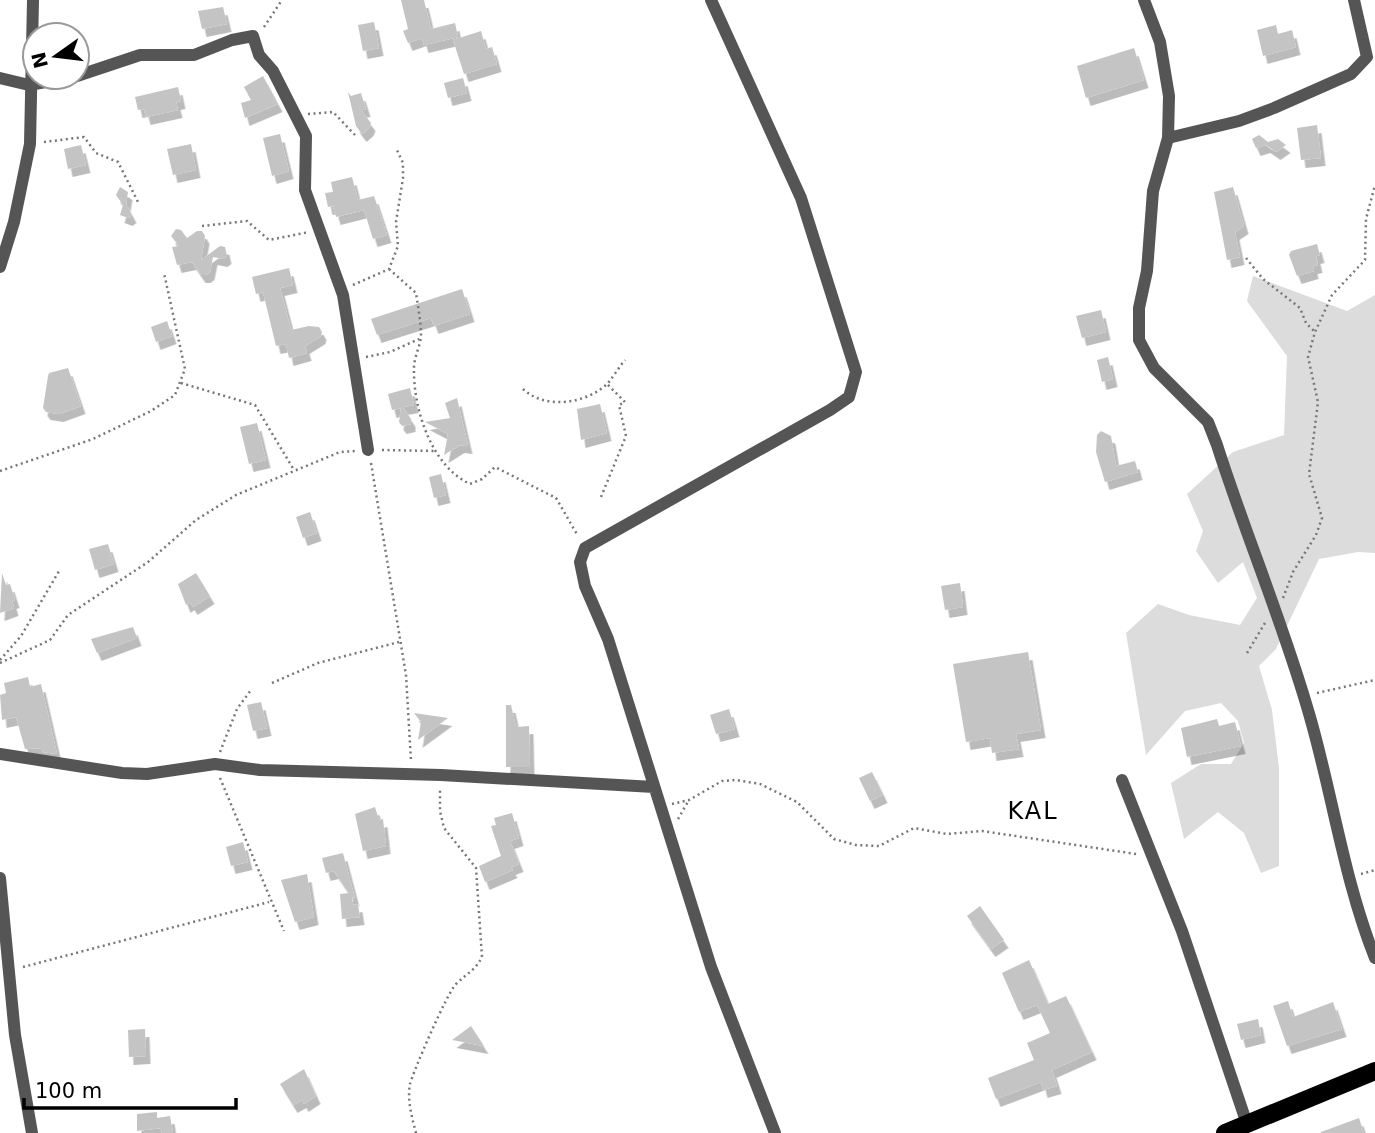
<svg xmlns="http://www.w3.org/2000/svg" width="1375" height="1133" font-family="'DejaVu Sans',sans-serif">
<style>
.green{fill:#dcdcdc}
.building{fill:#c4c4c4;filter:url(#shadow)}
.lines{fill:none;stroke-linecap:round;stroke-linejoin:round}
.path{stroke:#777;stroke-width:2.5;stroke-dasharray:2 3.5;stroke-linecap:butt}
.street{stroke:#555;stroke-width:12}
.primary{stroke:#000;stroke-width:18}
.labels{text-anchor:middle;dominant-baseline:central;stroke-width:5;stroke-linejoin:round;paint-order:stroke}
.quarter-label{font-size:24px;letter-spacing:2px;fill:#000;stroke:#fff}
</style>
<defs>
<filter id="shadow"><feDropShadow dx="4.5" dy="8" stdDeviation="0" flood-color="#0004"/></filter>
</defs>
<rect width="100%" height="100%" fill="#fff"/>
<!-- green -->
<path class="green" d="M1253,276L1347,311L1375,295V553L1358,552L1319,559L1276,649L1259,666L1272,710L1279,768V866L1261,873L1244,833L1218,812L1184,839L1171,783L1201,764H1231L1244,743L1238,721L1221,703L1185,711L1146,755L1126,633L1158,604L1189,615L1240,625L1257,598L1243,562L1218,583L1196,551L1203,531L1187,494L1233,452L1284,435L1287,356L1247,301Z"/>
<!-- building -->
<path class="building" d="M401,0H424L431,29L455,23L458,37L424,45L422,38L408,43L403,31L408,29Z
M223,7L227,24L202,29L198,11Z
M374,22L379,48L363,51L358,25Z
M1276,25L1278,34L1292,30L1296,47L1263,56L1257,30Z
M481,31L486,49L492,47L497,64L464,74L453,40Z
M1134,48L1144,80L1086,98L1077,66Z
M263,76L278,104L245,118L241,103L251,100L244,87Z
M463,78L467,93L448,98L444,83Z
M178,87L181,101L176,102L178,110L146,117L144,109L138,110L135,97Z
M348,92L351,96L361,93L366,109L361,110L371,123L369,128L362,134L356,126Z
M1317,125L1321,158L1301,160L1297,128Z
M280,134L289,171L272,176L263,138Z
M1259,135L1268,142L1278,139L1286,145L1276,152L1266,145L1256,148L1252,139Z
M191,144L196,170L173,175L167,149Z
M81,145L86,165L68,169L64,149Z
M352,177L358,200L374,196L387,235L373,239L364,210L336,217L333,206L328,207L325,193L333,192L331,182Z
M120,187L128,192L126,204L132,215L128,218L120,215L123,205L116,195Z
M1233,187L1244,226L1235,232L1240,257L1227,260L1214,192Z
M176,229L181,230L187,238L197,231H202L205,236L201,260L220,246L225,247L227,256L223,259L213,257L210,272L206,275H201L192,262L177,265L172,247L179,246L171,236Z
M1317,244L1320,255L1316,256L1318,265L1313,266L1314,271L1297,276L1289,255L1291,251Z
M289,268L293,285L280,288L291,330L309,326L319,327L322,332L321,336L305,346L307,353L289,358L286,344L276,346L263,292L256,294L252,277Z
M462,289L470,314L434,326L431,318L377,335L371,319Z
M1101,310L1106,332L1082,338L1076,316Z
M167,321L172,336L156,342L151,327Z
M1108,357L1113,379L1102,382L1097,360Z
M68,368L81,406L59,414L46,412L43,408L48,376L49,373Z
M410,388L414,405L403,407L411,419V424L402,426L399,422L401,408L392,410L388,394Z
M457,398L468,446L460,445L444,455L448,434L425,422L450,418L445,403Z
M600,404L607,433L581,440L577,409Z
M257,423L266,460L249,464L240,427Z
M1101,431L1111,436L1116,466L1135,461L1138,472L1105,482L1096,452L1097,435Z
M441,474L446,495L434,498L429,477Z
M310,512L317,533L303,538L296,517Z
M108,544L114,564L95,570L89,549Z
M2,573L6,585L10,584L15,600L12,601L14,608L0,613Z
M196,573L210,596L193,607L190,602L186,605L178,584Z
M960,583L963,607L945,610L941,586Z
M133,627L137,638L97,653L91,639Z
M1028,652L1041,730L1016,734L1019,749L992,753L990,738L966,742L953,664Z
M28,677L30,687L41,684L57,754L43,752L42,748L25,749L16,717L2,720L0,695L6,693L4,683Z
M261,702L267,728L253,731L247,705Z
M506,705H511L516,727L529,726L530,767H506Z
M729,709L735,729L716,734L710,715Z
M414,713L448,718L418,740L421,722Z
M1217,719L1219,726L1235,722L1241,746L1187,757L1181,728Z
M872,772L883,795L870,801L859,778Z
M375,807L379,820L383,819L386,846L363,851L355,814Z
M512,813L519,838L510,841L519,864L511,867L513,870L485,882L479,866L501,856L491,826L496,825L494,818Z
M243,842L248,862L231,866L226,847Z
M343,853L355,899L352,896L353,905L358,904L360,917L342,919L340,894L349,893L334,871L326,873L322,858Z
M307,874L314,917L295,922L281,880Z
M980,906L1004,940L991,949L967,916Z
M1029,960L1048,1004L1066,996L1092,1052L1052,1070L1057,1086L1043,1090L1041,1082L996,1099L988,1078L1034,1060L1027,1043L1050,1033L1037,1005L1019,1012L1002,973Z
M1288,1001L1293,1017L1333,1002L1342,1029L1287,1046L1273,1006Z
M1258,1019L1261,1035L1241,1040L1237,1024Z
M471,1026L484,1046L452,1040Z
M145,1029L146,1056L129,1057L128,1030Z
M304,1069L316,1096L304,1104L302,1100L293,1105L280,1084Z
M157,1112V1118L170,1116L173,1133H162L161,1128L137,1131V1114Z
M1359,1118L1364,1133H1321V1132Z"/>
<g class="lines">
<!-- path -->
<path class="path" d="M264,27L282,0
M308,114L333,112L355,135
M44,142L84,137L96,153L118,162L138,202
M202,226L247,221L269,240L309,232
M1246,258L1263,279L1300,308L1306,323L1315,332
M389,269L416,293C418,307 421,322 421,336C420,347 414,357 414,368C413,408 431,466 470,484L482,479L495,467L556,498L578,536
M353,285L389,269L398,246L396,222L403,178V163L396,148
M366,357L390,352L419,339
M181,383L255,405L294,470
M523,389C545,410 587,404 608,383C614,376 619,367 625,360
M382,450L435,451
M371,463L406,675L411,761
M0,471L93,439L151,411L175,395L185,369L164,273
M601,497L626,436L619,405L625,402L607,384
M1283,598L1293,572L1316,535L1322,518L1309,474L1318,402L1308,357L1315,332L1332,295L1365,260L1366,219L1375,185
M1247,653L1265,623
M0,660L21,636L59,571
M0,663L50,640L68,615L148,562L196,520L236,495L340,452L355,451
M272,683L318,663L399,642
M1317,693L1375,680
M220,752L237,709L251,690
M220,778L284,931
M672,804L689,800L722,781L736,780L760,784L797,802L834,839L856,845L879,846L914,828L947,834L982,831L1136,854
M678,819L689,800
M1361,874L1375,870
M23,967L269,902
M416,1133C412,1118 407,1100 410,1084C413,1072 447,993 456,984C466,974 475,971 482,957L476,868L444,828L440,811V788"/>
<!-- street -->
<path class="street" d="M711,0L801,198L856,372L849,397L830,410L585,548L580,562L585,586L608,639L711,967L775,1133
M1144,0L1160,42L1169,96L1168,138L1153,191L1147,271L1139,308V340L1154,368L1208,422L1217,445C1246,536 1284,625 1310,717C1333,797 1344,880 1375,958
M77,76L140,55H194L232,40L253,36L259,55L273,71L306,136L305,190L343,295L368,450
M0,78L29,85L73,77
M1168,138L1239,121L1274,108L1351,74L1367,57L1354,0
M0,267L14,222L30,144L33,0
M0,754L122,773L147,774L215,764L260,770L441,775L654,787
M1122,780L1182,931L1247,1124
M0,878L15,1035L32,1133"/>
<!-- primary -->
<path class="primary" d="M1225,1133L1375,1071"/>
</g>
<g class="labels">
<!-- quarter labels -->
<g class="quarter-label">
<text x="1033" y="811">KAL</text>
</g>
</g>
<!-- north arrow -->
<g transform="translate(56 56) rotate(256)"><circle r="33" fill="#ffffff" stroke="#999999" stroke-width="2"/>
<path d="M0-5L12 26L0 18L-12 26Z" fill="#000000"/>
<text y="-10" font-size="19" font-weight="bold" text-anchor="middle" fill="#000000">N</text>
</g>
<!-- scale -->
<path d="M24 1098v10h212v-10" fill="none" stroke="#000000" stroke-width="3.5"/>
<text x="35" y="1098" font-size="21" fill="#000000" stroke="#ffffff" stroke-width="5" paint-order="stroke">100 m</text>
</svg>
